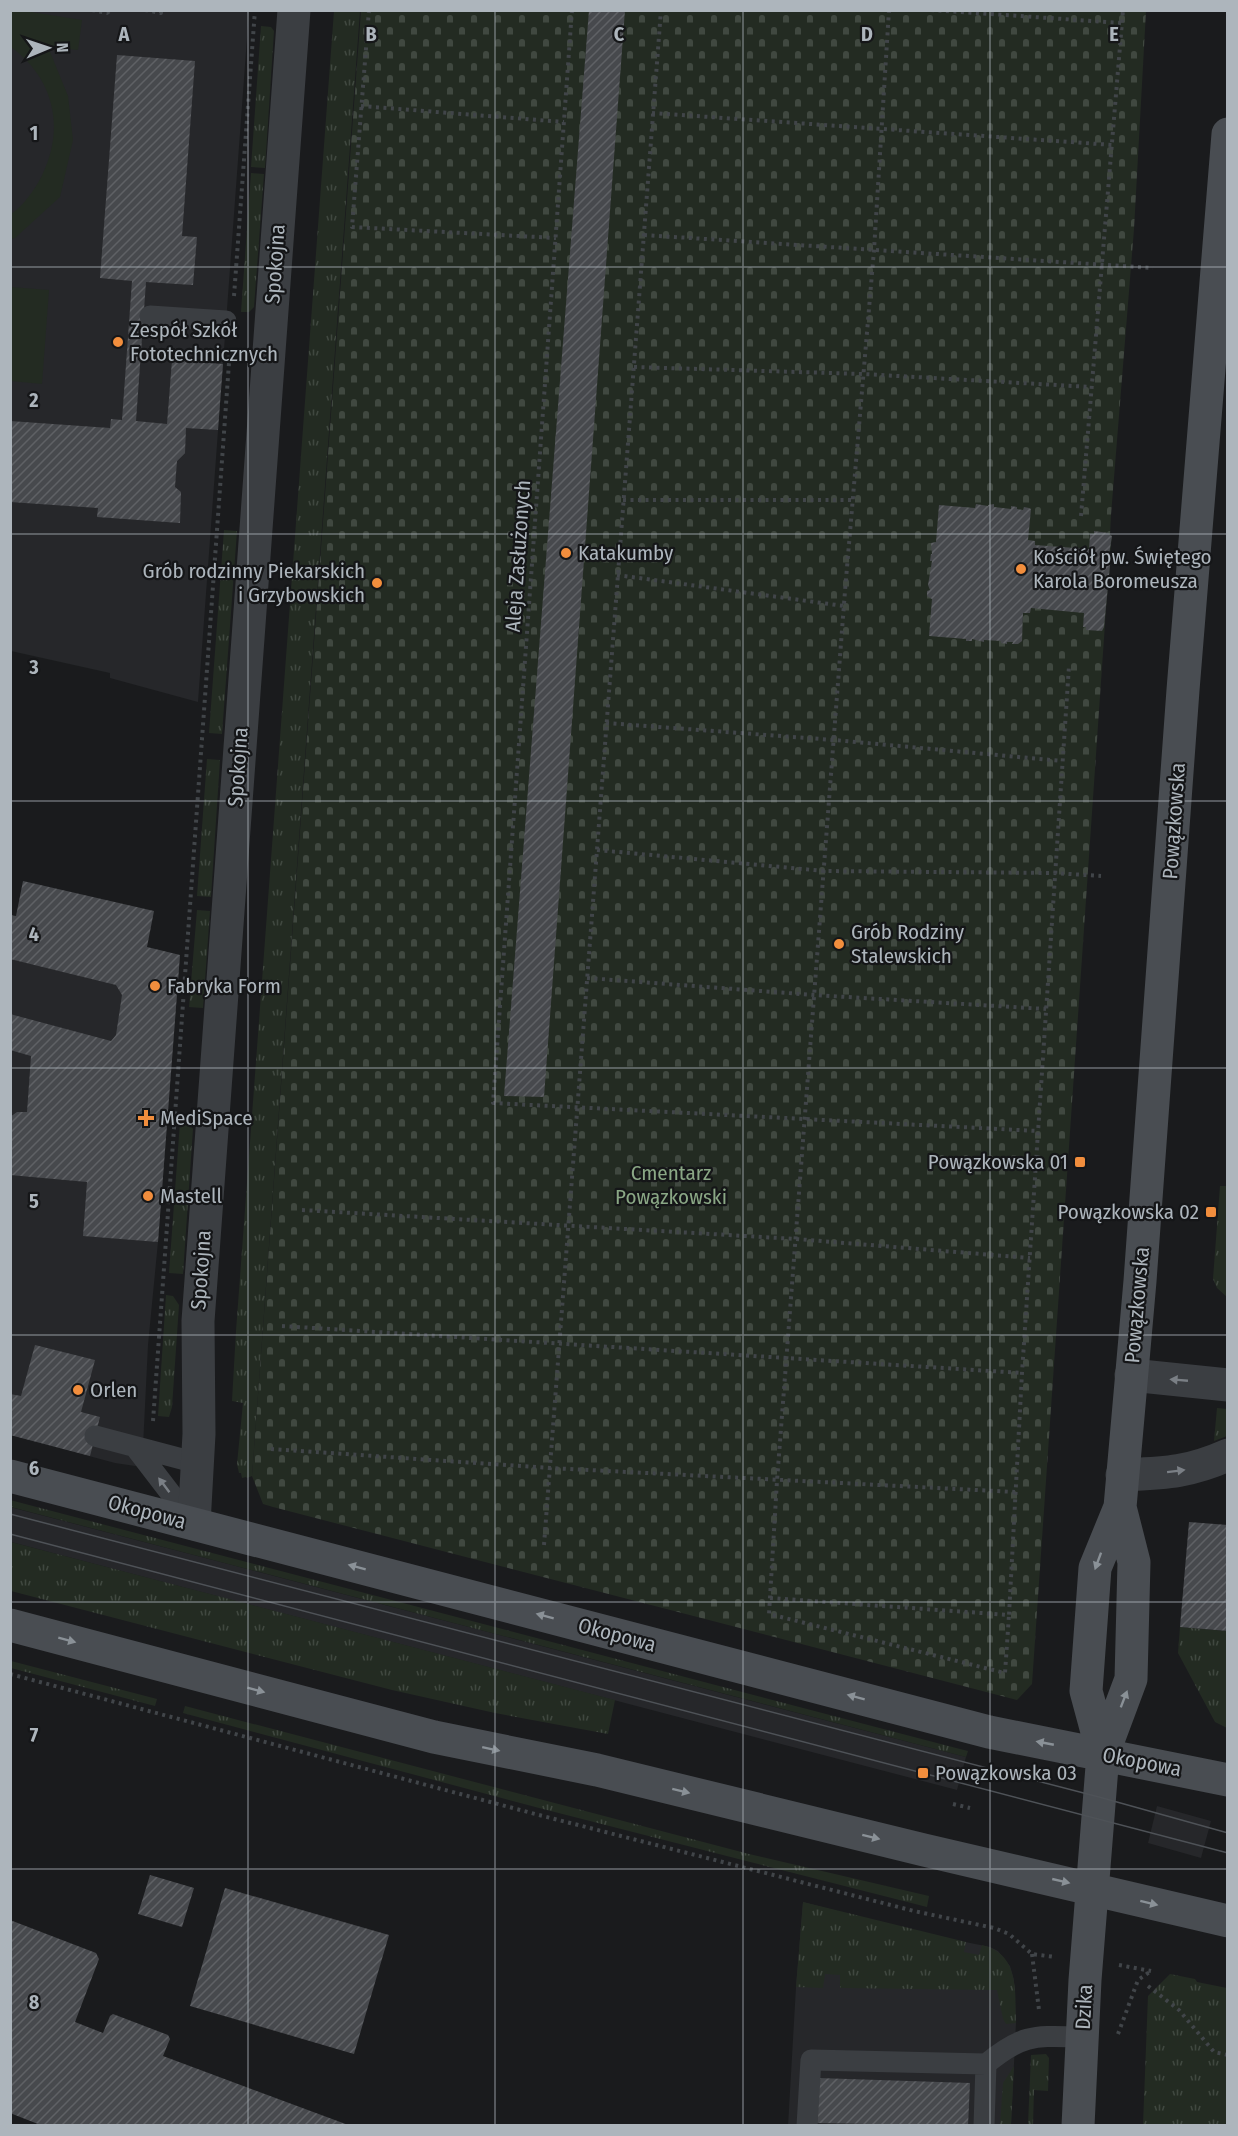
<svg xmlns="http://www.w3.org/2000/svg" width="1238" height="2136" font-family="'Fira Sans Condensed',sans-serif">
<style>
.built{fill:#26272a}
.grass{fill:url(#grass-tufts)}
.cemetery{fill:url(#cemetery-stones)}
.pitch{fill:#232b22}
.building{fill:url(#building-hatch)}
.lines{fill:none;stroke-linecap:round;stroke-linejoin:round}
.path{stroke:#414549;stroke-width:4;stroke-dasharray:3 4.5;stroke-linecap:butt}
.lane{stroke:#3b3e42;stroke-width:21}
.street{stroke:#3b3e42;stroke-width:33}
.secondary{stroke:#494d52;stroke-width:33}
.tram{stroke:#4e5257;stroke-width:1.5}
.oneway{fill:#7a7f85}
.oneway2{fill:#8a9197}
.grid{fill:none;stroke:#adb5bc;stroke-width:1.5;stroke-opacity:0.55}
.poi-dot{fill:#f28e3d;stroke:#151618;stroke-width:2}
.labels{text-anchor:middle;dominant-baseline:central;stroke-width:4.5;stroke-linejoin:round;paint-order:stroke}
.street-label{font-size:21px;fill:#adb5bc;stroke:#151618}
.poi-label{font-size:21px;fill:#adb5bc;stroke:#151618;text-anchor:start}
.park-label{font-size:21px;fill:#8aa785;stroke:#151618}
.grid-label{font-size:20px;text-anchor:middle;font-weight:bold;fill:#adb5bc;stroke:#151618;stroke-width:4.5;stroke-linejoin:round;paint-order:stroke}
</style>
<defs>
<pattern id="grass-tufts" width="24" height="20" patternUnits="userSpaceOnUse" patternTransform="scale(1.5)"><rect width="24" height="20" fill="#232b22"/><path d="M3 7l-1-3M5 7V3M7 7l1-3M15 17l-1-3M17 17v-4M19 17l1-3" fill="none" stroke="#404840"/></pattern>
<pattern id="cemetery-stones" width="16" height="16" patternUnits="userSpaceOnUse" patternTransform="scale(1.5)"><rect width="16" height="16" fill="#232b22"/><path d="M2 7V4a2 2 0 0 1 4 0v3zM10 15v-3a2 2 0 0 1 4 0v3z" fill="#404840"/></pattern>
<pattern id="building-hatch" width="6" height="6" patternUnits="userSpaceOnUse" patternTransform="scale(1.5)"><rect width="6" height="6" fill="#47494d"/><path d="M-1 1l2-2M0 6l6-6M5 7l2-2" fill="none" stroke="#5f6165"/></pattern>
</defs>
<rect width="100%" height="100%" fill="#1a1b1d"/>
<!-- built -->
<path class="built" d="M11,11H249L198,702L110,678V673L11,651Z
M10,915L180,955L158,1242L148,1345L142,1467L115,1463L11,1435Z
M10,1507L966,1757L957,1790L11,1542Z
M1157,1806L1211,1821L1201,1858L1148,1843Z
M803,1902L921,1933L990,1947L998,1951L1010,1966L1014,1980L1016,2023L1011,2125L788,2126L796,1987Z"/>
<!-- grass -->
<path class="grass" d="M334,11H360L252,1476L247,1478L246,1477L242,1478L241,1473H239L237,1464L243,1403L232,1401L236,1331Z
M261,26L271,27L274,31L265,168L251,167Z
M251,173L264,174L254,307L249,312H241Z
M224,530L237,531L222,734L209,733Z
M207,759L220,760L211,897L197,896Z
M197,910L210,911L203,1008L189,1007Z
M180,1122H188L193,1129L183,1274L169,1273Z
M1220,1186H1227V1297L1217,1288L1213,1279Z
M166,1295L173,1296L179,1305L172,1407L169,1417L158,1416Z
M1217,1408L1227,1409V1436L1214,1441Z
M10,1500L956,1748L968,1751L966,1757L11,1507Z
M11,1542L615,1700L608,1734L495,1713L392,1690L11,1591Z
M1180,1627L1227,1631V1728L1215,1722L1178,1653Z
M11,1661L157,1699L155,1706L11,1668Z
M185,1706L749,1854L929,1896L927,1907L543,1809L183,1713Z
M803,1902L966,1942L964,1952L979,1955L982,1945C1020,1954 1015,1993 1016,2023L1006,2024L1003,2019L997,1990L840,1988V1975L825,1974L823,1988L796,1987Z
M1170,1974L1195,1979L1197,1982L1227,1988V2125H1143L1148,1996Z
M1046,2054L1049,2058L1048,2091L1034,2090L1033,2125H1028L1031,2055Z
M1014,2066L1011,2125H1000L1003,2083Z"/>
<!-- cemetery -->
<path class="cemetery" d="M361,11H1146L1134,229L1111,515L1110,535L1112,536L1110,554L1111,555L1106,609L1032,1684L1017,1700L273,1507L263,1504L252,1476Z"/>
<!-- pitch -->
<path class="pitch" d="M11,10L25,11L82,20L78,50L48,47L68,96L73,140L60,197L15,238L11,239V214C22,207 31,194 38,183C66,133 57,81 11,47Z
M10,287L49,290L42,384L11,381Z"/>
<!-- building -->
<path class="building" d="M589,10H625L544,1097L504,1096Z
M117,55L195,61L182,236L197,237L193,285L146,282L136,421L167,424L172,360L223,364L218,430L186,428L185,453L177,461L175,487L181,492L180,523L97,517L98,508L10,502V421L110,428L111,419L122,420L132,281L100,278Z
M976,504L988,506V505L994,504V507L1011,509V506L1017,507V509L1023,510L1024,507L1029,508L1031,509L1028,540L1035,541V545L1089,549L1090,534H1094V531L1109,533V535L1112,536L1109,555H1111L1104,627L1102,631L1086,630V627H1083L1084,613L1031,608L1030,613H1023L1022,641L1018,644H1012L1013,642H1007V644L1001,643V641L984,640V642L972,639V641H966V639L929,636L932,599L927,596V591L930,590L928,585L932,561H930L931,554H932L931,543L936,542L939,505L975,508Z
M23,881L154,911L147,947L180,955L158,1242L83,1236L87,1182L10,1175V1117L17,1112H27L31,1056L10,1050V1014L111,1041L116,1035L122,995L116,985L10,959V915L16,916Z
M35,1345L95,1360L81,1412L100,1417L90,1456L10,1435V1394L21,1396Z
M1189,1522L1228,1525V1631L1180,1627Z
M150,1875L194,1888L182,1927L138,1914Z
M225,1888L389,1935L354,2054L190,2006Z
M10,1920L96,1953L99,1959L75,2022L103,2033L110,2016L113,2014L168,2035L170,2039L163,2056L351,2126H43L10,2113Z
M818,2078L970,2083L968,2126L817,2123Z"/>
<g class="lines">
<!-- path -->
<path class="path" d="M92,10L107,13L111,10
M145,10L161,13V10
M369,10L352,227L556,238
M572,10L493,1103L1038,1131
M889,10L874,250L845,591L777,1481L769,1614L1005,1673L1009,1615
M931,10L1122,23
M361,106L564,122
M652,113L1113,145
M644,235L1153,268
M234,296L255,10
M634,367L863,374L1091,387
M623,500H853
M1081,516L1123,10
M617,575L844,606
M606,723L834,740L1062,761
M597,850L824,871L1054,873L1101,876
M587,978L814,995L1046,1009
M302,1210L796,1239L1030,1258
M282,1326L1022,1373
M153,1421L230,349
M271,1449L550,1468L1015,1492
M544,1545L661,10
M770,1598L1009,1615L1022,1373L1069,666
M10,1674L539,1815L914,1911L994,1928L1009,1934L1032,1954L1055,1957
M953,1804L970,1808
M1032,1954L1039,2010
M1119,1965L1151,1971
M1148,1986L1179,2010L1214,2052L1228,2055
M1118,2034L1138,1980L1151,1971"/>
<!-- lane -->
<path class="lane" d="M150,316L226,321
M95,1436L197,1463
M135,1447L194,1524
M807,2126L811,2060L986,2064C1023,2033 1036,2036 1082,2037
M984,2126L986,2064"/>
<!-- street -->
<path class="street" d="M1131,1375L1228,1385
M1122,1475C1165,1473 1187,1473 1228,1455
M194,1524L199,1434L198,1321L294,10"/>
<!-- secondary -->
<path class="secondary" d="M10,1476L989,1732L1228,1780
M10,1625L434,1737L597,1770L924,1850L1228,1921
M1103,1754L1086,1691L1095,1568L1120,1507L1140,1281L1183,690L1228,134
M1078,2126L1085,1980L1103,1754L1131,1679L1134,1562L1120,1507"/>
<!-- tram -->
<path class="tram" d="M10,1514L1099,1797L1228,1833
M10,1534L1228,1853"/>
</g>
<!-- one-way arrows -->
<defs><path id="oneway-solid" d="M-6-.8H1V-3.2L6.5 0L1 3.2V.8H-6Z" transform="scale(1.5)"/></defs>
<g class="oneway">
<use href="#oneway-solid" transform="translate(1179 1380) rotate(-175)"/>
<use href="#oneway-solid" transform="translate(1176 1471) rotate(-7)"/>
<use href="#oneway-solid" transform="translate(164 1485) rotate(-127)"/>
</g>
<g class="oneway2">
<use href="#oneway-solid" transform="translate(1098 1561) rotate(110)"/>
<use href="#oneway-solid" transform="translate(357 1567) rotate(-165)"/>
<use href="#oneway-solid" transform="translate(545 1616) rotate(-165)"/>
<use href="#oneway-solid" transform="translate(67 1640) rotate(15)"/>
<use href="#oneway-solid" transform="translate(256 1690) rotate(15)"/>
<use href="#oneway-solid" transform="translate(856 1697) rotate(-165)"/>
<use href="#oneway-solid" transform="translate(1124 1699) rotate(-69)"/>
<use href="#oneway-solid" transform="translate(1045 1743) rotate(-169)"/>
<use href="#oneway-solid" transform="translate(491 1749) rotate(12)"/>
<use href="#oneway-solid" transform="translate(681 1791) rotate(14)"/>
<use href="#oneway-solid" transform="translate(871 1837) rotate(14)"/>
<use href="#oneway-solid" transform="translate(1061 1881) rotate(13)"/>
<use href="#oneway-solid" transform="translate(1149 1903) rotate(14)"/>
</g>
<!-- grid -->
<path class="grid" d="M248,10V2126M495,10V2126M743,10V2126M990,10V2126M10,267H1228M10,534H1228M10,801H1228M10,1068H1228M10,1335H1228M10,1602H1228M10,1869H1228"/>
<!-- markers -->
<g class="poi-dot">
<circle cx="118" cy="342" r="6"/>
<circle cx="566" cy="553" r="6"/>
<circle cx="1021" cy="569" r="6"/>
<circle cx="377" cy="583" r="6"/>
<circle cx="839" cy="944" r="6"/>
<circle cx="155" cy="986" r="6"/>
<path d="M143 1109h6v6h6v6h-6v6h-6v-6h-6v-6h6z"/>
<rect x="1074" y="1156" width="12" height="12" rx="3"/>
<circle cx="148" cy="1196" r="6"/>
<rect x="1205" y="1206" width="12" height="12" rx="3"/>
<circle cx="78" cy="1390" r="6"/>
<rect x="917" y="1767" width="12" height="12" rx="3"/>
</g>
<g class="labels">
<!-- street labels -->
<g class="street-label">
<text transform="translate(275 264) rotate(-86)">Spokojna</text>
<text transform="translate(518 556) rotate(-86)">Aleja Zasłużonych</text>
<text transform="translate(238 767) rotate(-86)">Spokojna</text>
<text transform="translate(1174 821) rotate(-86)">Powązkowska</text>
<text transform="translate(201 1270) rotate(-86)">Spokojna</text>
<text transform="translate(1137 1305) rotate(-85)">Powązkowska</text>
<text transform="translate(147 1512) rotate(15)">Okopowa</text>
<text transform="translate(617 1635) rotate(15)">Okopowa</text>
<text transform="translate(1142 1762) rotate(11)">Okopowa</text>
<text transform="translate(1084 2007) rotate(-87)">Dzika</text>
</g>
<!-- poi labels -->
<g class="poi-label">
<text x="130" y="330">Zespół Szkół<tspan x="130" dy="24">Fototechnicznych</tspan></text>
<text x="578" y="553">Katakumby</text>
<text x="1033" y="557">Kościół pw. Świętego<tspan x="1033" dy="24">Karola Boromeusza</tspan></text>
<text x="365" y="571" text-anchor="end">Grób rodzinny Piekarskich<tspan x="365" dy="24">i Grzybowskich</tspan></text>
<text x="851" y="932">Grób Rodziny<tspan x="851" dy="24">Stalewskich</tspan></text>
<text x="167" y="986">Fabryka Form</text>
<text x="160" y="1118">MediSpace</text>
<text x="1068" y="1162" text-anchor="end">Powązkowska 01</text>
<text x="160" y="1196">Mastell</text>
<text x="1199" y="1212" text-anchor="end">Powązkowska 02</text>
<text x="90" y="1390">Orlen</text>
<text x="935" y="1773">Powązkowska 03</text>
</g>
<!-- park labels -->
<g class="park-label">
<text x="671" y="1173">Cmentarz<tspan x="671" dy="24">Powązkowski</tspan></text>
</g>
</g>
<g class="grid-label">
<text x="124" y="41">A</text>
<text x="371" y="41">B</text>
<text x="619" y="41">C</text>
<text x="867" y="41">D</text>
<text x="1114" y="41">E</text>
<text x="34" y="140">1</text>
<text x="34" y="407">2</text>
<text x="34" y="674">3</text>
<text x="34" y="941">4</text>
<text x="34" y="1208">5</text>
<text x="34" y="1475">6</text>
<text x="34" y="1742">7</text>
<text x="34" y="2009">8</text>
</g>
<!-- border -->
<rect width="1238" height="2136" fill="none" stroke="#adb5bc" stroke-width="24"/>
<!-- north arrow -->
<g transform="translate(48 48) rotate(88)" stroke="#151618" stroke-width="4.5" paint-order="stroke">
<path d="M0-4.5L10 22L0 15L-10 22Z" fill="#adb5bc"/>
<text y="-9" font-size="16" font-weight="bold" text-anchor="middle" fill="#adb5bc">N</text>
</g>
</svg>
